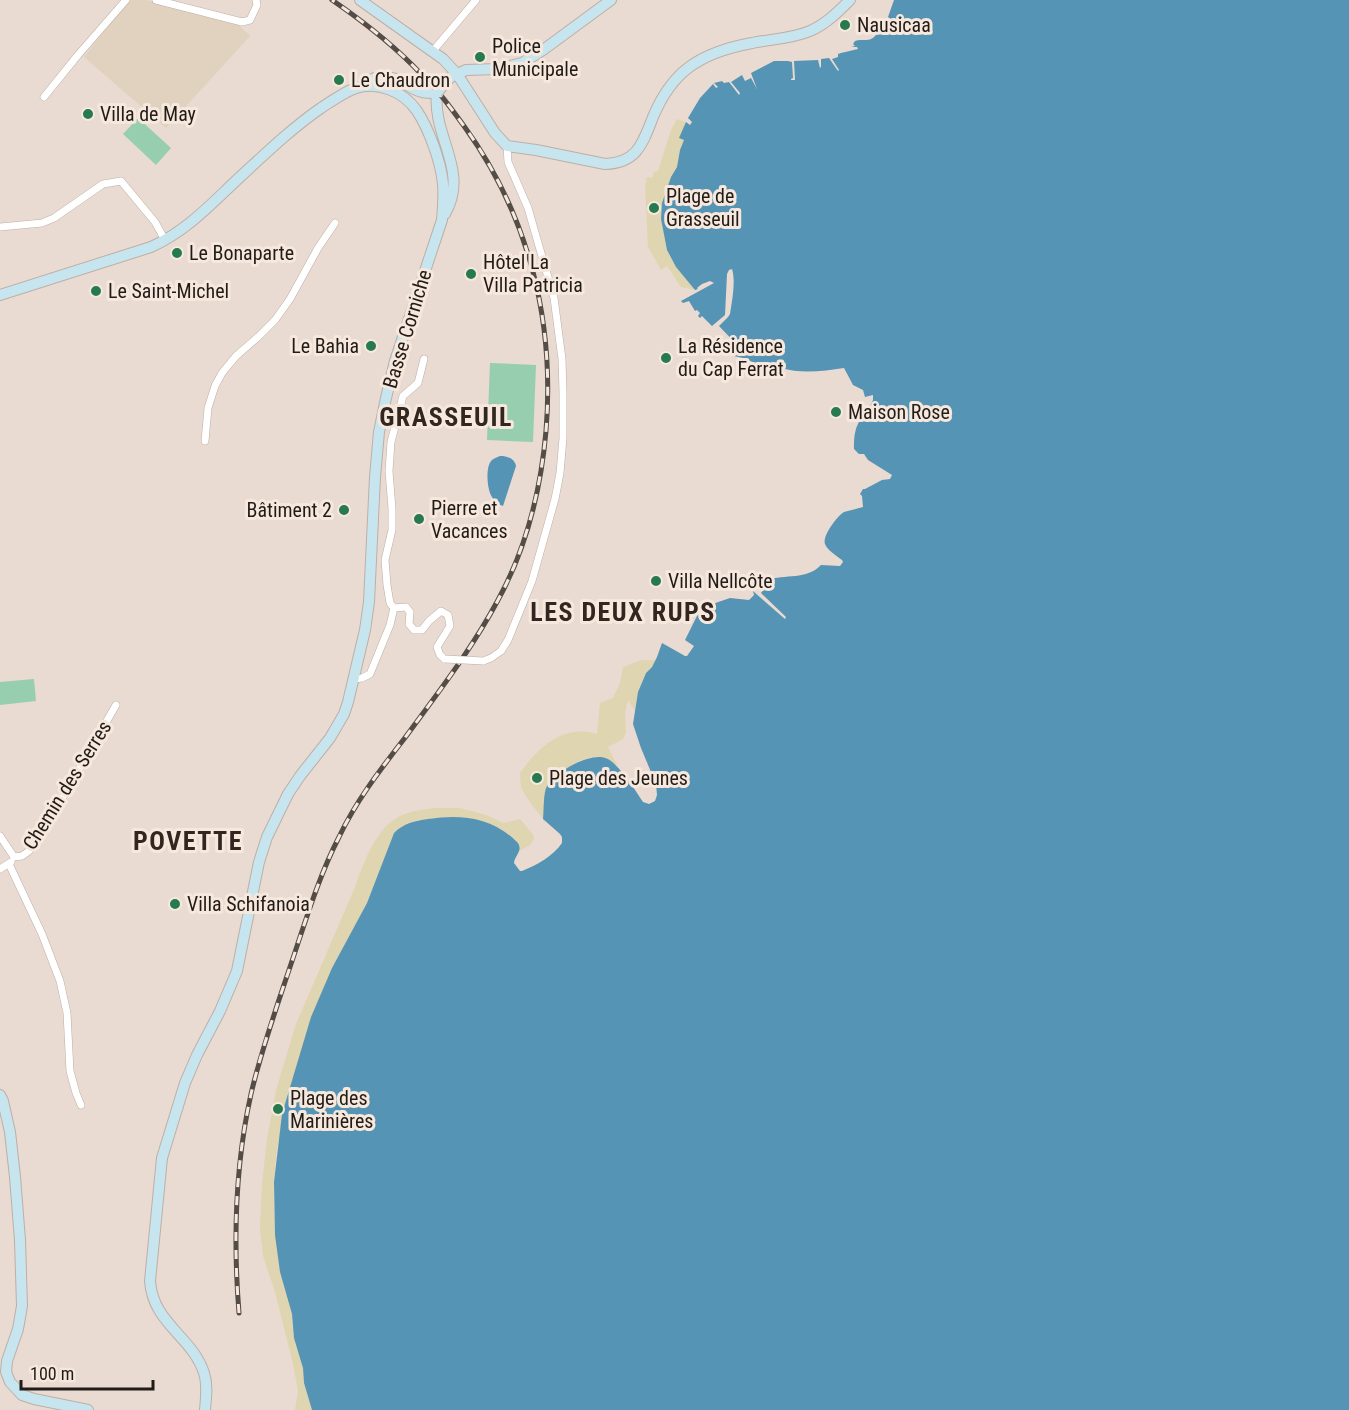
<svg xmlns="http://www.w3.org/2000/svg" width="1349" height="1410" font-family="'Roboto Condensed',sans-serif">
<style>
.education{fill:#e0d2bf}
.green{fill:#96ceaf}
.sand{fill:#dfd5b0}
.water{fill:#5594b4}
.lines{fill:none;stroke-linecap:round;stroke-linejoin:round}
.street-casing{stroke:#bdafa6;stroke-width:8}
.secondary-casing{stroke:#bdafa6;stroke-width:12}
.street{stroke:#fff;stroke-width:7}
.secondary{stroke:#c7e5ee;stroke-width:10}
.rail-casing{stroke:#544c47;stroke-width:5}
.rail{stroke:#f7e8de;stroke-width:3;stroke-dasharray:9;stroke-linecap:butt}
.street-bridge-casing{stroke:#bdafa6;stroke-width:8;stroke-linecap:butt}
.secondary-bridge-casing{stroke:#bdafa6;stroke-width:12;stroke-linecap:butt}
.street-bridge{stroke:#fff;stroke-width:7}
.secondary-bridge{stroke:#c7e5ee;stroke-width:10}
.poi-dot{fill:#277a4d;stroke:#f7e8de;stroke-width:2}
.labels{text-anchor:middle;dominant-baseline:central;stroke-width:6;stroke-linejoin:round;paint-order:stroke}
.poi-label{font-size:20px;fill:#211c18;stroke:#f7e8de;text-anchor:start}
.street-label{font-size:20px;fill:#211c18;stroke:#f7e8de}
.district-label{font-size:26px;font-weight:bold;letter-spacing:1.5px;fill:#322720;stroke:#f7e8de}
</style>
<rect width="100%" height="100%" fill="#e9dbd1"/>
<!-- education -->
<path class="education" d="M129,0H146L237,23L250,36L166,128L84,57Z"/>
<!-- green -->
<path class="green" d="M138,118L171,148L156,165L123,134Z
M490,363L536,365L533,442L487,440Z
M34,679L36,701L0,705V682Z"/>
<!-- sand -->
<path class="sand" d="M677,119L686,122L680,138L684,140L680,150L677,167L671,177L668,188L661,219L667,250L676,267L695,290L681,287L667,266L661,270L648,247L645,185L647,180L645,179L648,177L652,178L654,172L658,171L671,130Z
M642,660H656C653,666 648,670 644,676C639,687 637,698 635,711L628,700L625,713L626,733L623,739L608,747L618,767C614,763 609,758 602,757C579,754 561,773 546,788L543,819L529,801L521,788L520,773C539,747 563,724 597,734L600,703L613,698L620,683L623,667Z
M433,808H460L486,815L504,823L520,819L534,836C533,845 527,847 519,851L520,847L517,842L501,829L482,821L468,818L444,817L428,819L410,822L399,828L394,833L367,903L332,968L311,1017L296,1071L277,1147L274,1182V1210L280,1272L292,1314L293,1327L303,1368L304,1383L312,1410H295L298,1391L293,1364L275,1292L263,1256L260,1229L262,1183L267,1139L276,1090L296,1024L355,887C364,862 377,823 405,814C414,810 424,810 433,808Z"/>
<!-- water -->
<path class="water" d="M894,0H1349V1410H312L304,1383L303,1368L294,1338L292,1314L280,1272L275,1235L274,1182L282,1114L311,1017L332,968L367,903L394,833C404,823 414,821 428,819C461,814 492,817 517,842C524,850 515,855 514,863L520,871H522C537,865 553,856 562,843V837L560,834L543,819C544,811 543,793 547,786C555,772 592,750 608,759C619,765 636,791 643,802L649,804L655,801L657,795L656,784L641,748L633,724L638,692L646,673L652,667L657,657L662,643L685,656H687L694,646L685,640L701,608L730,598L749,600L754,595L753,591L785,619L786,617L761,593L766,587V582L767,580C785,574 807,580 821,565L840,566L843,562L842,560C837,556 827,550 825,544C822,536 838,515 844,512C850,510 857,509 863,507L862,496L860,494L863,489H865L882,480L890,479L892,475L868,460L864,454H859L854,449C854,434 855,421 869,412L868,410L873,400V395L865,397L863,390L853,385L844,368C824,371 801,374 781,368C775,367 769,364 763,363L760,365L743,358L734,356L741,349L719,326L728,317L730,314C732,300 736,282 732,269L729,270L727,274L725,315L712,326L702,316L700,318L698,316L700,313L697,310L695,311L689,301L683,303L681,301L714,283L710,281L702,284L697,288L698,289L695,290L676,267L667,250L661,219L662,203L671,177L677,167L680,150L684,140L679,138L686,122L690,125L692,122L688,118L700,98L713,84L716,88L718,87L714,83L722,81L724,83L729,82L739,95L740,93L731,82L742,75L745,81L751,78L757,89L751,73L774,61H788L792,62L793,78L791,79V80H795L794,61L818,60L820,68L821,67V59L829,58L838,71L839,70L832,59L838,57V54L841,53L858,49L857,47H851L855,46L853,44L855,41C862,38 869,43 875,36C877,34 879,31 881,29L895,34L897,24L888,17Z
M500,456C508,456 515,459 516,466L503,506C498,504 494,502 492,497C487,490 485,466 492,460C494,458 498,457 500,456Z"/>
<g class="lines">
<!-- street casing -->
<g class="street-casing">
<path id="street" d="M156,0L242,22L250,20L257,5L256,0
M432,52L476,0
M44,97L78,55L126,0
M0,227L42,223L54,218L103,184L121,181L155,222L165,240
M205,441L208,408L215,386L222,373L236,356L258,337L275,320L290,299L318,248L335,223
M394,608L406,607L410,612L409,624L414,630H422L429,621L441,611L448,615L450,626L437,647L440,655L445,659
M483,661L491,658L501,651L508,640L532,581L555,499L560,473L563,438V392L562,359L554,298L528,208L508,162L507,146
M354,679L362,678L370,674L390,625L394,608L390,603L387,585L385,560L392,530V509L389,471L391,442L403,396L418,383L424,359
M0,836L14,857
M14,857L22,856L29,851L44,830L116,705
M9,864L42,934L60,981L67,1013L70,1071L76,1093L81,1105
M0,869L11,862"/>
</g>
<!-- secondary casing -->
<g class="secondary-casing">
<path id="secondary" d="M360,0L443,59L457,74L495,133L507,146L536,150L605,164C638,163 643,142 653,117C661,98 671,81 688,68C705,55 730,47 752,43C771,39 791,39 810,31C826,24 838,12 850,0
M451,77L466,70L497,69L522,63L543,50L611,0
M367,86C370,79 374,77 382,77C400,76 406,88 422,92C427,93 432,93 437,93C432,137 470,170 445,214
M0,295L151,247C187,231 212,203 240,177C266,153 292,128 321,108C332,101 344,92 356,88C379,81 404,92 417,111C429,129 441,162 443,184C444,196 443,208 442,220L395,361L386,398L379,432L375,477L369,602L365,630L348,702L344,714L330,738L300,776L288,794L267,837L259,862L237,971L220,1011L197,1055L185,1083L162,1158L150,1281C153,1324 192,1336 204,1373C208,1385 206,1398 205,1410
M0,1095L3,1101L10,1132L15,1177L20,1240L22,1306L18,1329L7,1361L6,1372L10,1382L22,1395L34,1399L88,1410"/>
</g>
<!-- street -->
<use href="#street" class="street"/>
<!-- secondary -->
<use href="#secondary" class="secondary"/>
<!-- rail casing -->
<g class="rail-casing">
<path id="rail" d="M239,1313C233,1239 235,1166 251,1094C261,1051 276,1009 290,967C305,923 318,878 339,837C356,801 380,770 404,739C437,694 472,649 498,600C526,549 541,488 546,431C555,321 529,216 464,126C451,108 438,90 422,75C395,46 364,22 332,0"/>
</g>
<!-- rail -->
<use href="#rail" class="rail"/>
<!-- street-bridge casing -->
<g class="street-bridge-casing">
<path id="street-bridge" d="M445,659L483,661"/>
</g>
<!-- secondary-bridge casing -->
<g class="secondary-bridge-casing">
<path id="secondary-bridge" d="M437,93L444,84L451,77"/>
</g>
<!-- street-bridge -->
<use href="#street-bridge" class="street-bridge"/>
<!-- secondary-bridge -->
<use href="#secondary-bridge" class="secondary-bridge"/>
</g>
<!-- markers -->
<g class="poi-dot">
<circle cx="845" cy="25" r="6"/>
<circle cx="480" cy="57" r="6"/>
<circle cx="339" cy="80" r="6"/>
<circle cx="88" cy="114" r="6"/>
<circle cx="654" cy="208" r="6"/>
<circle cx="177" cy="253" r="6"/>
<circle cx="471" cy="274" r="6"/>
<circle cx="96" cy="291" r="6"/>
<circle cx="371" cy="346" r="6"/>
<circle cx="666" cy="358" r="6"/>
<circle cx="836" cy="412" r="6"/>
<circle cx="344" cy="510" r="6"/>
<circle cx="419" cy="519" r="6"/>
<circle cx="656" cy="581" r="6"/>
<circle cx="537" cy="778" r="6"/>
<circle cx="175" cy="904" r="6"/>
<circle cx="278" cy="1109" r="6"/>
</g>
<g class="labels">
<!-- poi labels -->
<g class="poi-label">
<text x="857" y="25">Nausicaa</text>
<text x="492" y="46">Police<tspan x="492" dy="23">Municipale</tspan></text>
<text x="351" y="80">Le Chaudron</text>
<text x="100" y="114">Villa de May</text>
<text x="666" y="196">Plage de<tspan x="666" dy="23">Grasseuil</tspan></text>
<text x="189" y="253">Le Bonaparte</text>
<text x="483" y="262">Hôtel La<tspan x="483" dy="23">Villa Patricia</tspan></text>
<text x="108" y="291">Le Saint-Michel</text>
<text x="359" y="346" text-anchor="end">Le Bahia</text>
<text x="678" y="346">La Résidence<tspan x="678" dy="23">du Cap Ferrat</tspan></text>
<text x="848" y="412">Maison Rose</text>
<text x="431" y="508">Pierre et<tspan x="431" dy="23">Vacances</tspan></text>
<text x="332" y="510" text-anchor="end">Bâtiment 2</text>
<text x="668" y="581">Villa Nellcôte</text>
<text x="549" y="778">Plage des Jeunes</text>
<text x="187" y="904">Villa Schifanoia</text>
<text x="290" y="1098">Plage des<tspan x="290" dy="23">Marinières</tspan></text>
</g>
<!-- street labels -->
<g class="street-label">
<text transform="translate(407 329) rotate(-73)">Basse Corniche</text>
<text transform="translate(67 785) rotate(-58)">Chemin des Serres</text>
</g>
<!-- district labels -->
<g class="district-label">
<text x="446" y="417">GRASSEUIL</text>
<text x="623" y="612">LES DEUX RUPS</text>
<text x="188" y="841">POVETTE</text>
</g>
</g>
<!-- scale -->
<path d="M21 1380v9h132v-9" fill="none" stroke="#211c18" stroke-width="3"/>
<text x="30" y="1380" font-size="18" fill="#211c18" stroke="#f7e8de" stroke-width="4.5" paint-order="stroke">100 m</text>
</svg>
